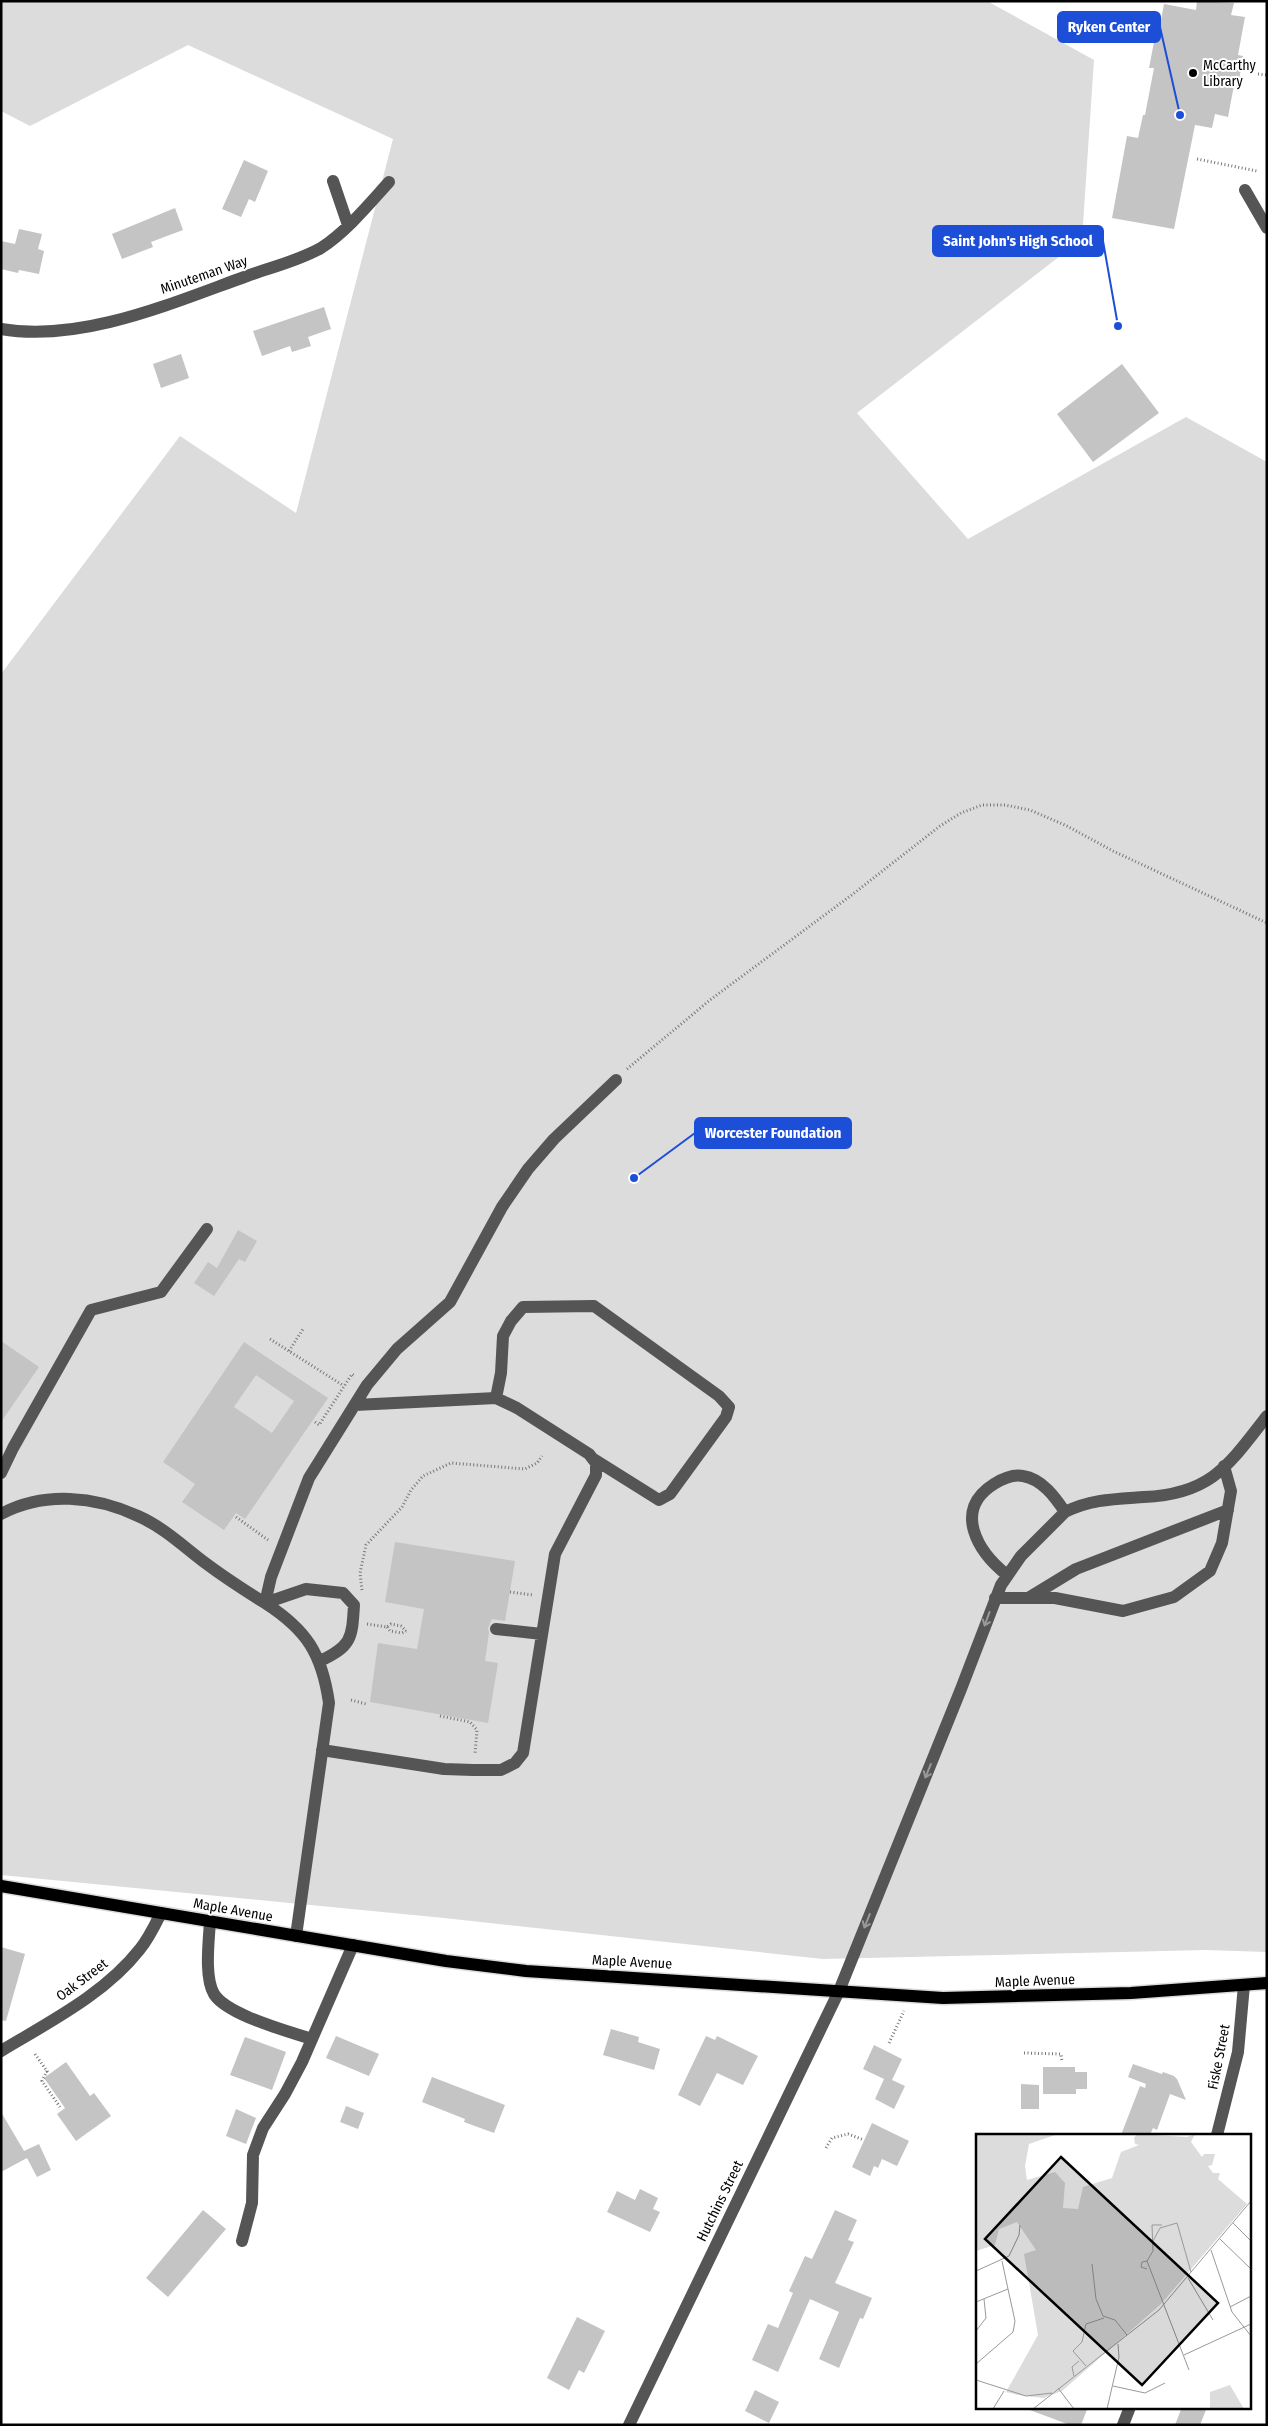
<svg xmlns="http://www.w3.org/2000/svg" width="1268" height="2426" font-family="'Fira Sans Condensed',sans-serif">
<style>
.green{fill:#dcdcdc}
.building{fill:#c4c4c4;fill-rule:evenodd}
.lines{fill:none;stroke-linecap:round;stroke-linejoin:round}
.major-casing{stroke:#dbdbdb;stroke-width:15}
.path{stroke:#777;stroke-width:3;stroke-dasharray:1 2.5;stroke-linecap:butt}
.minor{stroke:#555;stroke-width:12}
.major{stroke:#000;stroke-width:12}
.oneway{stroke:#999}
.poi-dot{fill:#000;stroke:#fff;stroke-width:2}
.labels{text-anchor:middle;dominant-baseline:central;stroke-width:4;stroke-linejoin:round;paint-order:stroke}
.poi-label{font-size:14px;fill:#000;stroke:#fff;text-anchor:start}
.street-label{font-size:14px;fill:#000;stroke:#fff}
.inset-road{fill:none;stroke:#999;stroke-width:1}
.view{fill:#000;fill-opacity:0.15;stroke:#000;stroke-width:2.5}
.inset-edge{fill:none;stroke:#000;stroke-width:2.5}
.leader{fill:none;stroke:#1d4ed8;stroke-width:2}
.callout-dot{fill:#1d4ed8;stroke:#fff;stroke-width:2}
.callout{fill:#1d4ed8;stroke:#1d4ed8;stroke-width:2}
.callout-label{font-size:15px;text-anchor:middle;font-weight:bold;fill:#fff}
</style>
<rect width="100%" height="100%" fill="#fff"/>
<!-- green -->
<path class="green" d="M1,1H987L1094,60L1082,239L857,413L968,539L1186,417L1267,462V1952L1205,1950L823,1959L444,1918L1,1875V674L180,436L296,513L393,139L188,45L30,126L1,111Z"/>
<!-- building -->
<path class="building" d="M1197,1L1234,3L1231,15L1245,17L1238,55L1243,56L1239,81L1235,80L1228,117L1215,114L1212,128L1195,125L1174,229L1112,218L1127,136L1138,138L1143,115H1145L1154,68H1149L1154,42H1157L1164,4L1196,10Z
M244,160L268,171L255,202L249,199L241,217L222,209Z
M175,208L183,230L151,242L153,247L122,259L112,234Z
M19,229L42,234L38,249L44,251L39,274L19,270L18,273L1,269V241L15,244Z
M324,307L331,329L308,337L311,346L292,352L290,346L262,356L253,331Z
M181,354L189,378L161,388L153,364Z
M1122,364L1159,413L1093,462L1057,414Z
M238,1230L257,1241L245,1262L239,1259L214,1296L194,1283L208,1262L217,1268Z
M1,1341L39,1367L1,1422Z
M244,1342L328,1398L245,1519L236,1513L224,1530L182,1502L195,1484L163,1462ZM256,1375L294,1401L272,1433L234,1407Z
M395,1542L515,1561L505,1621L492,1619L488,1628L489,1633L485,1661L498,1663L488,1723L370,1702L378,1643L417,1649L424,1609L385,1602Z
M1,1947L25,1954L6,2021L1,2020Z
M611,2029L639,2037L638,2042L660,2049L654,2070L603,2055Z
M336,2036L379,2054L369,2076L326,2058Z
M706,2036L715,2040L717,2036L758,2056L743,2085L717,2073L700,2106L678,2095Z
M245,2037L286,2052L272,2090L230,2075Z
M874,2045L902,2059L892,2080L905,2086L894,2109L875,2099L884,2079L863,2069Z
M66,2062L90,2096L94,2093L111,2116L76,2141L57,2114L65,2108L44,2078Z
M1133,2064L1162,2074L1163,2072L1174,2076L1177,2079L1186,2100L1170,2094L1157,2130L1153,2128L1150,2135H1121L1140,2086L1145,2088L1146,2084L1128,2077Z
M1043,2067H1075V2072H1087V2089H1076V2094H1043Z
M432,2077L505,2105L494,2133L464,2122L465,2119L422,2102Z
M1021,2084L1039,2085V2109H1021Z
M346,2106L364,2113L358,2129L340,2122Z
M236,2109L256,2118L246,2144L226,2136Z
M1,2112L27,2156L24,2151L39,2144L51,2170L37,2177L27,2158L1,2172Z
M872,2123L909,2141L897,2166L882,2159L878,2168L874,2166L870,2176L852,2167Z
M640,2189L658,2198L653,2209L660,2212L650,2232L607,2212L617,2191L635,2200Z
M203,2210L226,2229L168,2297L146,2278Z
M835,2210L857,2220L848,2240L854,2242L835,2283L872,2298L863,2319L860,2318L839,2368L819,2359L839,2312L810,2299L778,2372L752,2360L768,2324L778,2328L793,2293L789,2291L805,2256L812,2259Z
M577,2317L605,2331L584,2373L579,2370L569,2390L547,2378Z
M755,2390L779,2402L769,2423L745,2411Z
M1028,2407H1088L1081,2425H1070L1027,2409Z
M1182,2407H1207L1200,2425H1175Z"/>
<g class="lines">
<!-- major casing -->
<g class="major-casing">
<path id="major" d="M1,1886L446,1961L526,1971L943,1998L1131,1993L1267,1983"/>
</g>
<!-- path -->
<path class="path" d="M1258,74L1267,75
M1197,159L1257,171
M627,1069L710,1000L853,894L940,826L961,813L982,805H1005L1030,810L1067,826L1113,851L1267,923
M270,1339L344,1386
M289,1351L303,1329
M315,1422L319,1425L352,1374L355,1376
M236,1517L268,1540
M362,1590L360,1573L366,1545L402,1507L411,1490L423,1476L451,1463L525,1469L537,1463L542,1456
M510,1592L533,1595
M367,1624L387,1627L391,1624L401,1626L406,1631
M387,1627L390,1631L402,1633L406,1631
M351,1700L366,1704
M440,1716L470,1722L477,1730L475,1754
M889,2043L904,2011
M1024,2053L1061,2054L1062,2062
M35,2054L49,2074
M47,2071L42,2081L60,2107
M826,2148L832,2138L848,2134L864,2140"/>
<!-- minor -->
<path class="minor" d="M333,181L348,225
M1245,190L1267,228
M1,329C81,343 172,303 247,276C272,267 298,261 321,248C347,231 369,204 389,182
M496,1398L501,1373L503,1336L511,1321L523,1307L594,1306L719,1396L729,1407L726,1417L670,1494L659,1500L592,1458
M1,1473L13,1448L91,1310L161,1292L207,1229
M1065,1512C1091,1499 1116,1499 1144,1497C1211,1494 1228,1466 1267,1416
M1,1514C44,1491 95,1496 138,1516C163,1527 183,1546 204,1562C224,1577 244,1590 265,1603L306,1589L343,1593L354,1605C352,1638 352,1646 320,1661
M1030,1597L1076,1569L1228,1510
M995,1598H1055L1123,1611L1174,1597L1210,1571L1222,1543L1231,1491L1224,1466
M496,1629L542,1634
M322,1750L444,1769L473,1770H501L515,1763L523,1753L555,1554L596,1475V1463L589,1454L517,1408L496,1398L355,1405
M210,1921C209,1940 204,1977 214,1994C227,2015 288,2031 311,2039
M296,1936L329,1703C322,1654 307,1630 265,1603L271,1577L309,1478L367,1385L397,1349L450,1302L502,1207L528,1169L554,1139L616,1080
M1,2051C49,2022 105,1994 140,1949C149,1938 155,1925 161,1913
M1217,2135L1238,2052L1244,1985
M242,2241L252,2203L253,2155L263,2128L285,2094L302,2062L353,1945
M629,2425L839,1991L961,1689L1001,1585L1021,1556L1065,1512C1055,1497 1042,1479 1023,1476C1013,1474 1002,1479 994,1484C952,1510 978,1552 1007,1575
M1123,2425L1130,2407"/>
<!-- major -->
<use href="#major" class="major"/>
</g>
<!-- one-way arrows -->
<defs><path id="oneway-shaft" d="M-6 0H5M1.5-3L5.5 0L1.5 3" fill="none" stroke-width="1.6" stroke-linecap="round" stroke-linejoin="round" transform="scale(1.25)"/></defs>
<g class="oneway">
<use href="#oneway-shaft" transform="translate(987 1619) rotate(110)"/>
<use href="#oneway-shaft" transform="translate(928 1771) rotate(112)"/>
<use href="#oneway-shaft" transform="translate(867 1921) rotate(112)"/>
</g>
<!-- markers -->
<circle class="poi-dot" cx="1193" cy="73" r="5"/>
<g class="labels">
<!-- poi labels -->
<g class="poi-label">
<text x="1203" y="65">McCarthy<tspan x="1203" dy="16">Library</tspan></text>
</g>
<!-- street labels -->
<g class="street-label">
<text transform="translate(204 275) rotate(-19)">Minuteman Way</text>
<text transform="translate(233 1910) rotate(10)">Maple Avenue</text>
<text transform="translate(632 1962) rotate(3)">Maple Avenue</text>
<text transform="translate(82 1980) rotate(-37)">Oak Street</text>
<text transform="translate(1035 1981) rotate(-2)">Maple Avenue</text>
<text transform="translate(1219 2057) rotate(-79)">Fiske Street</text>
<text transform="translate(720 2201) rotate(-64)">Hutchins Street</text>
</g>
</g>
<!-- overview -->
<g transform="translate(976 2134)">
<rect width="275" height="275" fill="#fff"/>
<path d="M0,0H82L53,10L49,32L51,46L79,38L89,49L87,74L102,75L107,53L136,44L145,18L163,11L159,10L158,4L161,0L211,3L219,0L215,8L226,23L228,20H239L236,31L232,32L237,39H244L242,45L271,70L185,170L86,257L67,264L42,261L30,258L62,201L48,120L60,116L41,88L23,95L19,111L0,117ZM254,251L268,275H234V258Z" fill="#dcdcdc"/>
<path class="inset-road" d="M257,89L275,107M244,105L275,135M177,107L184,94L201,89L215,138M235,116L256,178L275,202M171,127L177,117L176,91H186M116,130L120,165L127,182L139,186L151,201M171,135L165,133L166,128L171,127L213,236M0,137L33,122L43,101L44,91M212,144L237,186M0,168L32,155L26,127M254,173L275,162M0,197L10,184L8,165M208,221L275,190M0,230L37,198L39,187L32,155M110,232L97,217L106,208L110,190L128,184M98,242L96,233L103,227M0,246L50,262L76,259M137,252L169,259L189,249M82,254L98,275M17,275L28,257M57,275L183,176L275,67M131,275L143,223L142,210"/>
<path class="view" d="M85,23L242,169L166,251L9,105Z"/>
<rect width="275" height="275" class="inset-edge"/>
</g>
<!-- callouts -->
<path class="leader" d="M1180 115L1160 27M1118 326L1103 241M634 1178L695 1133"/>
<g class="callout-dot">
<circle cx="1180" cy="115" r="5"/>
<circle cx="1118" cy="326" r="5"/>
<circle cx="634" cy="1178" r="5"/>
</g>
<g class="callout">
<rect x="1058" y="12" width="102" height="30" rx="5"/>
<rect x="933" y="226" width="170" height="30" rx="5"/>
<rect x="695" y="1118" width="156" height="30" rx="5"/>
</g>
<g class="callout-label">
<text x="1109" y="32">Ryken Center</text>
<text x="1018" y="246">Saint John's High School</text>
<text x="773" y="1138">Worcester Foundation</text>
</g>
<!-- border -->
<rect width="1268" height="2426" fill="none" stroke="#000000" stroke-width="5"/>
</svg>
